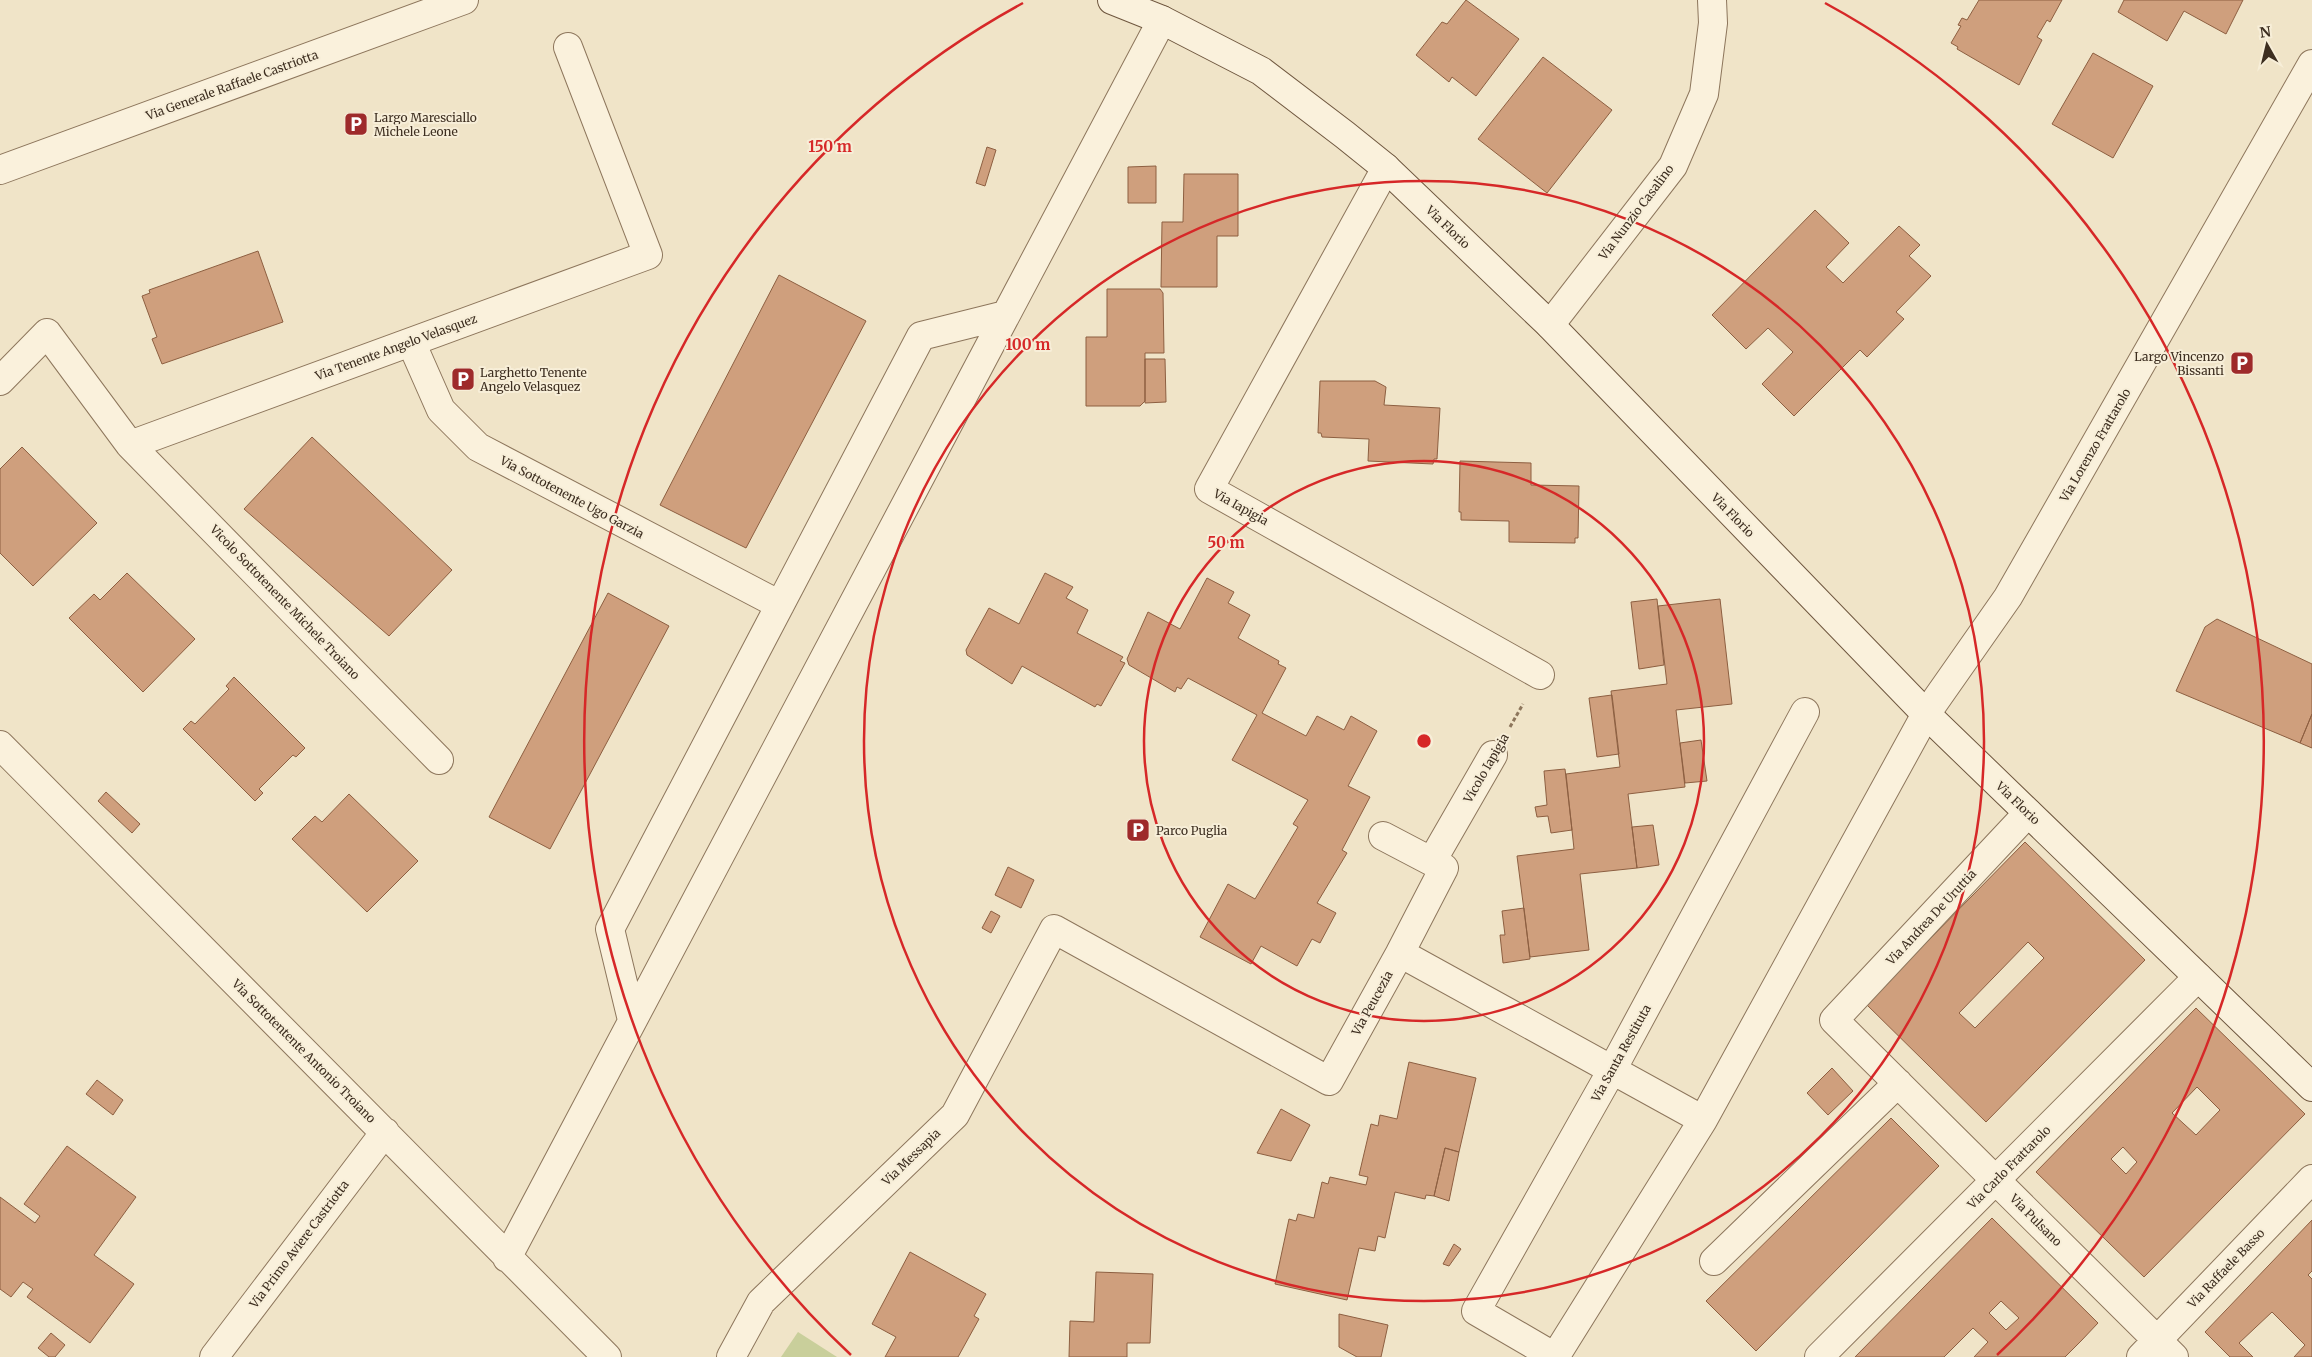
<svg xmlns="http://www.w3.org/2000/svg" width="2312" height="1357" font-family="Merriweather,serif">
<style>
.green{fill:#c9cf9b}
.building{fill:#cf9f7d;stroke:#8d5f41;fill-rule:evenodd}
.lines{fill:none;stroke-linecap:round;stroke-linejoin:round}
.street-casing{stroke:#8d765c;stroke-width:30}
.secondary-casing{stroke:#6f573f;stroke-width:30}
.path{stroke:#8d765c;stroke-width:3;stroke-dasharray:4 2.5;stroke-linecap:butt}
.street{stroke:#faf1dc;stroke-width:28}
.secondary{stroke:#faf1dc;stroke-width:28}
.ring{fill:none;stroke:#d62828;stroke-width:2.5}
.labels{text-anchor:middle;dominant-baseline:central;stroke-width:4;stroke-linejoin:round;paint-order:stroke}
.street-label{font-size:12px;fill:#3d2e20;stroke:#f7eed8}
.poi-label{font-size:12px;fill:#3d2e20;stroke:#f7eed8;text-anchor:start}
.centre{fill:#d62828;stroke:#f7eed8;stroke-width:2.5}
.ring-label{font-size:15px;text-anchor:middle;font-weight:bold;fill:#d62828;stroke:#f7eed8;stroke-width:4;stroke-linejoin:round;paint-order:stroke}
</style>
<rect width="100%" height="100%" fill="#f0e4c8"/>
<!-- green -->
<path class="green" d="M798,1332L837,1357H781Z"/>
<!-- building -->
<path class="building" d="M1466,0L1519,39L1476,96L1452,77L1449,82L1416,55L1442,22L1447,24Z
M1979,0H2062L2050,22L2047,20L2037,37L2042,40L2019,85L1957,49L1958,47L1951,43L1961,26L1958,25L1962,18L1967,20Z
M2124,0H2243L2226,34L2184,11L2167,41L2118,12Z
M2093,53L2153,86L2113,158L2052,124Z
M1543,57L1612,110L1547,193L1478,139Z
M987,147L996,150L985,186L976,183Z
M1156,166V203H1128V167Z
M1184,174H1238V236H1217V287H1161L1162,222H1183Z
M1815,210L1849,243L1826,267L1843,283L1899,226L1920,245L1909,256L1931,276L1896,312L1904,319L1867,357L1860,350L1794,416L1762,384L1793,352L1768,328L1746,349L1712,315Z
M258,251L283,322L162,364L152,339L157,337L142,296L150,293L149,290Z
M779,275L866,321L746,548L660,505Z
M1107,289H1160L1163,293L1164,353H1145V401L1140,406H1086V337H1107Z
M1145,359H1165L1166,402L1145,403Z
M1320,381H1375L1386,387L1384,405L1440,408L1437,459H1434L1433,464L1368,461L1369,439L1322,437L1321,433H1318Z
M312,437L452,570L389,636L244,509Z
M22,447L97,523L33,586L0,553V469Z
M1460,461L1531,463V485L1579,486L1578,538H1575V543L1509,542V521L1461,520V512H1459Z
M127,573L195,639L143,692L69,618L94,594L100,600Z
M1045,573L1073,587L1066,598L1088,610L1077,633L1123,657L1120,661L1125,663L1101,706L1097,704L1095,707L1022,666L1012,684L967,655L966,650L989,608L1019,624Z
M1207,578L1234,592L1228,603L1250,615L1238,638L1279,661L1278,664L1286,668L1262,713L1306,736L1317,716L1344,730L1351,716L1377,731L1348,786L1370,797L1342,850L1347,853L1317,903L1336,913L1320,943L1312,939L1297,966L1261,946L1251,964L1200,937L1228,884L1255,899L1298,827L1293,824L1308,800L1232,760L1257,715L1188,678L1181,689L1177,687L1175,692L1129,665L1127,659L1148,612L1180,629Z
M608,593L669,626L550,849L489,817Z
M1657,599L1664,665L1639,669L1631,602Z
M1720,599L1732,704L1676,710L1685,787L1628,794L1637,868L1580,874L1589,950L1530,957L1517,856L1574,849L1566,774L1620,767L1611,691L1667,684L1658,606Z
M2217,619L2312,664V714L2300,743L2176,691L2205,627Z
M234,677L305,748L296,757L293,755L259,789L263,793L255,801L183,729L191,721L195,724L229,689L226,686Z
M1612,695L1619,754L1597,757L1589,698Z
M2312,714V748L2300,743Z
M1701,740L1707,781L1685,783L1680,743Z
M1565,769L1572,830L1551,833L1548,816L1537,817L1535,807L1547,805L1544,771Z
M106,792L140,824L132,833L98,801Z
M349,794L418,861L367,912L292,839L315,816L322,822Z
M1653,825L1659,865L1637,868L1632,827Z
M2025,842L2145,960L1986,1122L1866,1004ZM2028,942L2044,958L1975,1028L1959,1013Z
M1008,867L1034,880L1021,908L995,895Z
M1524,908L1530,959L1503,963L1500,935H1505L1502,911Z
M991,911L1000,916L991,933L982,928Z
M2196,1008L2305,1114L2144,1277L2036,1172ZM2197,1087L2220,1110L2196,1135L2172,1113ZM2123,1147L2137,1162L2126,1174L2111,1159Z
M1409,1062L1476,1078L1459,1152L1445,1148L1434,1196L1426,1195L1425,1199L1395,1192L1385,1238L1378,1236L1375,1251L1359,1248L1347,1300L1275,1284L1289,1219L1296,1221L1298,1214L1314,1218L1322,1182L1328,1184L1330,1177L1366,1185L1368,1177L1359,1175L1371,1124L1378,1126L1380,1115L1397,1119Z
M1832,1068L1853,1091L1828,1115L1807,1093Z
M97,1080L123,1100L113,1115L86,1094Z
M1281,1109L1310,1125L1291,1161L1257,1153Z
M1891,1118L1939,1166L1756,1351L1706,1301Z
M67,1146L136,1197L94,1255L134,1284L90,1343L27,1297L33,1289L23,1282L11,1297L0,1289V1197L35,1223L40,1216L24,1204Z
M1445,1148L1459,1152L1449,1201L1434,1196Z
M1992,1218L2098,1323L2081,1341L2065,1357H1974L1988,1342L1973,1328L1944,1357H1855ZM2001,1301L2019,1318L2006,1330L1989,1313Z
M2312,1220V1271L2308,1275L2312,1279V1357H2294L2305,1345L2272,1312L2239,1343L2253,1357H2230L2205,1332Z
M1454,1244L1461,1249L1449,1266L1443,1264Z
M910,1252L986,1294L974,1316L979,1319L958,1357H885L896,1337L872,1324Z
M1096,1272L1153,1274L1150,1343H1127V1357H1069L1070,1321L1094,1322Z
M1339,1314L1388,1325L1381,1357H1357L1339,1347Z
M51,1333L65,1345L55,1357H49L38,1348Z"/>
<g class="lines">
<!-- street casing -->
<g class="street-casing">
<path id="street" d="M1386,168L1209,489L1540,675
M0,170L464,0
M1550,325L1673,166L1704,94L1713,23L1712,0
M411,342L441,410L478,447L780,605
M0,381L47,333L130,445L648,255L568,47
M130,445L439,760
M1805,712L1612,1070L1476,1311L1555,1357L1703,1120L1926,714L2008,597L2312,64
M0,745L607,1357
M2028,813L1834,1020L2174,1357
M1383,836L1444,868L1400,953
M1432,861L1493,755
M632,1020L610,929L921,336L1005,315
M507,1258L1162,20
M1714,1261L1898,1083
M214,1357L385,1132
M731,1357L761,1302L955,1115L1054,929L1329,1081L1400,953L1703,1120
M1819,1357L2198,977
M2141,1357L2312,1179"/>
</g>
<!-- secondary casing -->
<g class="secondary-casing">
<path id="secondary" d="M1112,0L1162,20L1261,71L1345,135L1386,168L1550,325L1926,714L2312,1087"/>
</g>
<!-- path -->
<path class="path" d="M1510,727L1523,704"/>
<!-- street -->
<use href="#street" class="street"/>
<!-- secondary -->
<use href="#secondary" class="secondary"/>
</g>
<!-- distance rings -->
<g class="ring">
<circle cx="1424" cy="741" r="280"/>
<circle cx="1424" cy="741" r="560"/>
<path d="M851 1355A840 840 0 0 1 1023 3M1825 3A840 840 0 0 1 1997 1355"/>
</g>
<!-- icons -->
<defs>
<g id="parking-square" transform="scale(1.25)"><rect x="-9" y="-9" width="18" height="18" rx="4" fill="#9e2a2b" stroke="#f7eed8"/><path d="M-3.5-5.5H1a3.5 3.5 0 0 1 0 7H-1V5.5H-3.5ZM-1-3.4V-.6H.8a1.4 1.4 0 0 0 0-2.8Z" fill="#fff"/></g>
</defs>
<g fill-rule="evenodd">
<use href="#parking-square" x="356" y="124"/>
<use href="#parking-square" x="2242" y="363"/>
<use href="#parking-square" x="463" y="379"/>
<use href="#parking-square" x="1138" y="830"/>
</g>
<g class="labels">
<!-- street labels -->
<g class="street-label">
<text transform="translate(232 85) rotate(-20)">Via Generale Raffaele Castriotta</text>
<text transform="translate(1636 212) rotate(-53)">Via Nunzio Casalino</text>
<text transform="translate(1448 227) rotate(44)">Via Florio</text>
<text transform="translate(396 347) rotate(-20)">Via Tenente Angelo Velasquez</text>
<text transform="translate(2095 445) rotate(-60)">Via Lorenzo Frattarolo</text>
<text transform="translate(572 497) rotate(28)">Via Sottotenente Ugo Garzia</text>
<text transform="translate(1241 507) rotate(29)">Via Iapigia</text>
<text transform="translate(1733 515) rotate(46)">Via Florio</text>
<text transform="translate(285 602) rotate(46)">Vicolo Sottotenente Michele Troiano</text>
<text transform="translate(1486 768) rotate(-60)">Vicolo Iapigia</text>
<text transform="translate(2018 803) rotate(44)">Via Florio</text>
<text transform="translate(1931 917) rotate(-47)">Via Andrea De Uruttia</text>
<text transform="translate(1372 1003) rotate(-61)">Via Peucezia</text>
<text transform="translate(304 1051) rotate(45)">Via Sottotentente Antonio Troiano</text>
<text transform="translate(1621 1053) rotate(-61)">Via Santa Restituta</text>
<text transform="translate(911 1157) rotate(-44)">Via Messapia</text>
<text transform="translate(2009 1167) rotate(-45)">Via Carlo Frattarolo</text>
<text transform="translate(2036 1220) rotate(45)">Via Pulsano</text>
<text transform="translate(299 1244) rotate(-53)">Via Primo Aviere Castriotta</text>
<text transform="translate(2226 1268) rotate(-46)">Via Raffaele Basso</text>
</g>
<!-- poi labels -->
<g class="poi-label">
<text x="374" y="117">Largo Maresciallo<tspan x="374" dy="14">Michele Leone</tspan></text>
<text x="2224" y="356" text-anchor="end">Largo Vincenzo<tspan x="2224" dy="14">Bissanti</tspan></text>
<text x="480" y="372">Larghetto Tenente<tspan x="480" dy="14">Angelo Velasquez</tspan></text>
<text x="1156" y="830">Parco Puglia</text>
</g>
</g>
<circle cx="1424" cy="741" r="8" class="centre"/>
<g class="ring-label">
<text x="830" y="152">150 m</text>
<text x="1028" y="350">100 m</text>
<text x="1226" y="548">50 m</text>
</g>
<!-- north arrow -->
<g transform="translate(2267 45) rotate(352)" stroke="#f7eed8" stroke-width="4" paint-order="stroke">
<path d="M0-4L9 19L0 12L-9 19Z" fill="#3d2e20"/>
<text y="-8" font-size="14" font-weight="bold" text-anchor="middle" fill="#3d2e20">N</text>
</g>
</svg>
